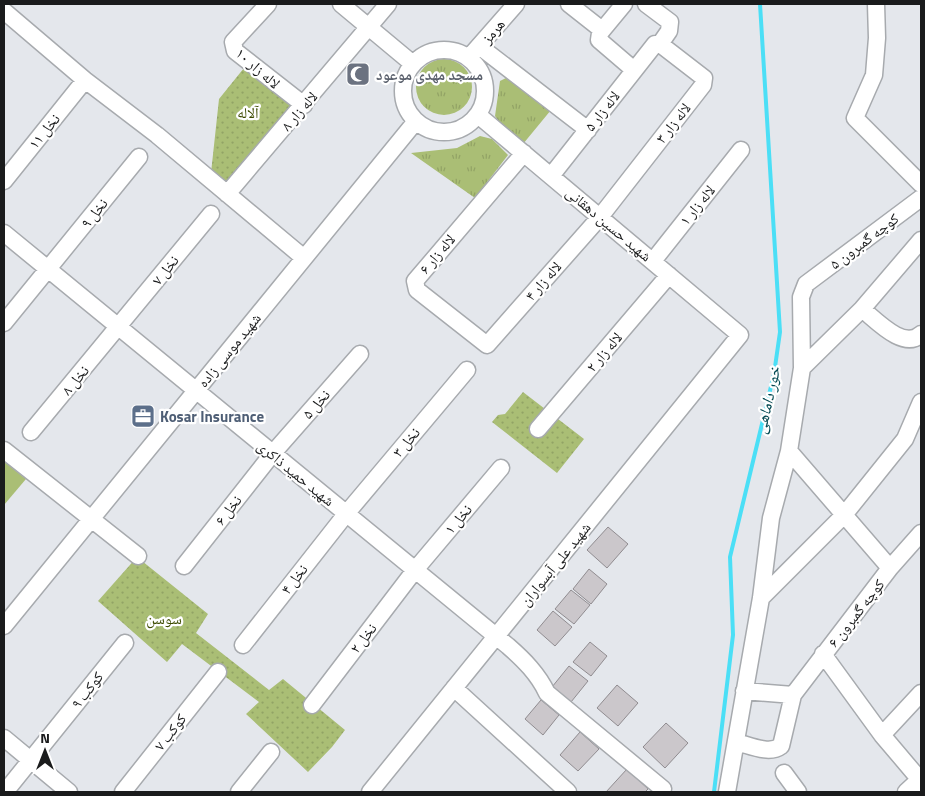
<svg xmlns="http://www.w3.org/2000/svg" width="925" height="796" font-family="'Titillium Web','Noto Naskh Arabic',sans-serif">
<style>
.grass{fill:url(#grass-tufts)}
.park{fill:url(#park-dots)}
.pitch{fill:#aabe75}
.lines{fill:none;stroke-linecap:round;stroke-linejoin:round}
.stream{stroke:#4bdff6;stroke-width:4}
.building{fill:#cbc7cb;stroke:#908c90}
.minor-casing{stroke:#a7aaae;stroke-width:19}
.minor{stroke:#fff;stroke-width:16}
.labels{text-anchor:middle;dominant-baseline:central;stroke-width:4.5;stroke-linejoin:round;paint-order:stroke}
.street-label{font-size:15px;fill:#1a1b1c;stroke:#fff}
.worship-label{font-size:15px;font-weight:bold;fill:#5b616d;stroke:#fff;text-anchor:start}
.park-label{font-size:15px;fill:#3d4b00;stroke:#fff}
.service-label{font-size:15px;font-weight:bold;fill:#4e5e75;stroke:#fff;text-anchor:start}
.water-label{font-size:16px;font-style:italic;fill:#054953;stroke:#fff}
</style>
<defs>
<pattern id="grass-tufts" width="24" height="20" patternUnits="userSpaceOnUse" patternTransform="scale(1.25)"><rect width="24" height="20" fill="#aabe75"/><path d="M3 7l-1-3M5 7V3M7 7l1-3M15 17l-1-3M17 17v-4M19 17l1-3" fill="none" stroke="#92a365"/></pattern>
<pattern id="park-dots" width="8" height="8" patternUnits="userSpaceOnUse" patternTransform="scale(1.25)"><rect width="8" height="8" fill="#aabe75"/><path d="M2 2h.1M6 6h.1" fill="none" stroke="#92a365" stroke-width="1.8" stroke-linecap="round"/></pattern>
</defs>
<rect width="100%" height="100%" fill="#e4e7ec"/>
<!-- grass -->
<path class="grass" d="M416 87a28 28 0 1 1 56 0a28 28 0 1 1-56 0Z
M508,77L551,110L523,144L502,126L495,116L500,81Z
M480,136L492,139L508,155L475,198L411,153L457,148Z"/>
<!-- park -->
<path class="park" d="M244,68L292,107L226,188L211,173L219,99Z
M523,392L584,439L557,473L492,422L498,415L505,414Z
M137,557L208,614L196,633L269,690L283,679L345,730L332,747L308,772L246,714L259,702L182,644L167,662L98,601Z"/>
<!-- pitch -->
<path class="pitch" d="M4,461L26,479L4,505Z"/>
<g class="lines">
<!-- stream -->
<path class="stream" d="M714,792L733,635L730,557L774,374L780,332L760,4"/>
</g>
<!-- building -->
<path class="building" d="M608,527L628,544L607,568L587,550Z
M589,569L607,584L591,604L573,589Z
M571,590L590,605L574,624L555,609Z
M553,611L572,627L555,646L537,630Z
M590,642L607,656L591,676L573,662Z
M569,666L588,681L571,702L552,687Z
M617,685L638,703L618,726L597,708Z
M541,700L559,715L543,735L525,719Z
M666,723L688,743L665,768L643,747Z
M580,732L599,749L578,771L560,755Z
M627,769L648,789L645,792H606Z"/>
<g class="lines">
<!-- minor casing -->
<g class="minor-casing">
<path id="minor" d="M268,4L233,42L235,51L304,105
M341,4L413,64
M569,4L602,30
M624,4L600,33L599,40L634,70
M646,4L670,22L669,31L660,44
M876,4L877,38L874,75L855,118L921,184
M4,11L85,80L157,135L304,258
M479,46L588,130
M403 91a41 41 0 1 1 82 0a41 41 0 1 1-82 0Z
M472,54L516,4
M524,153L415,281L417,290L487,345L600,217L703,85L704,78L660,44H655L551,176
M4,181L85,80
M227,194L388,4
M4,233L508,646C524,660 538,674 547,693L663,789
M653,261L741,150
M862,309C876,320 904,351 921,334
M4,323L139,157
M802,368L862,309L921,240
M538,429L669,275
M31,432L211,214
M4,450L138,556
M789,451L890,568
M184,566L273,453L360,354
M761,598L844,515L905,439L921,402
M4,626L416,121
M243,645L346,514L467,370
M823,654L882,735L921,781
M454,688L568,792
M744,691L793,695
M312,705L415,570L501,468
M882,735L921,693
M4,738L69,792
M736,742C749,745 769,755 781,746L793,695L890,568L921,533
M784,773L798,792
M5,792L125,643
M123,792L218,672
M239,792L271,752
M370,792L740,335L478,115
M727,792L761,598L771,518L789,451L802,368L801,297L806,284L921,198
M906,792L919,780L921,786"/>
</g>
<!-- minor -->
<use href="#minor" class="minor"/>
</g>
<!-- icons -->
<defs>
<g id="mosque-square" transform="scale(1.25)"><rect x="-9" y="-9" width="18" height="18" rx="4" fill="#6b7280" stroke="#fff"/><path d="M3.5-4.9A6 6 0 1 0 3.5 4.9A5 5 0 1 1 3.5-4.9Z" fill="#fff"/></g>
<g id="office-square" transform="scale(1.25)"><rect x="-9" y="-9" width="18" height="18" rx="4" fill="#5c6f8a" stroke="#fff"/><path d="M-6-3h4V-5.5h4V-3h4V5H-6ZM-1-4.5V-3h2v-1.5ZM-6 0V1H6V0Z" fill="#fff"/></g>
</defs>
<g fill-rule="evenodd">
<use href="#mosque-square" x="358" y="74"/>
<use href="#office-square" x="143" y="416"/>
</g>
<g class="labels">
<!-- street labels -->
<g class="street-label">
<text transform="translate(493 31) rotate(-49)">هرمز</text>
<text transform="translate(258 68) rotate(41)">لاله زار ۱۰</text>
<text transform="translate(299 111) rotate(-49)">لاله زار ۸</text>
<text transform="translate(602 111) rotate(-52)">لاله زار ۵</text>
<text transform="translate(673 123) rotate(-52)">لاله زار ۳</text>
<text transform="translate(44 131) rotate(-51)">نخل ۱۱</text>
<text transform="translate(697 205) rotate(-51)">لاله زار ۱</text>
<text transform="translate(94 213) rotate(-51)">نخل ۹</text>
<text transform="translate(609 224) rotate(40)">شهید حسین دهقانی</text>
<text transform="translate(864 241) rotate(-37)">کوچه گمبرون ۵</text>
<text transform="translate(437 254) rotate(-50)">لاله زار ۶</text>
<text transform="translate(165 270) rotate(-51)">نخل ۷</text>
<text transform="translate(543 281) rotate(-49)">لاله زار ۴</text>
<text transform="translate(229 350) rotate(-51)">شهید موسی زاده</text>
<text transform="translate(604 352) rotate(-50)">لاله زار ۲</text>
<text transform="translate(75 380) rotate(-50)">نخل ۸</text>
<text transform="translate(316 404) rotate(-49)">نخل ۵</text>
<text transform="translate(406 442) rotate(-50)">نخل ۳</text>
<text transform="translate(296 473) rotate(39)">شهید حمید ذاکری</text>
<text transform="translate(228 510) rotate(-52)">نخل ۶</text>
<text transform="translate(458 519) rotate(-50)">نخل ۱</text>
<text transform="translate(555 564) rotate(-51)">شهید علی آبسواران</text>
<text transform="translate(294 579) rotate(-52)">نخل ۴</text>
<text transform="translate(856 613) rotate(-52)">کوچه گمبرون ۶</text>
<text transform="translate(363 638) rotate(-52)">نخل ۲</text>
<text transform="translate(87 690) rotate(-52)">کوکب ۹</text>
<text transform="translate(170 732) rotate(-52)">کوکب ۷</text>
</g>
<!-- worship labels -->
<g class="worship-label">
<text x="376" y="74">مسجد مهدی موعود</text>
</g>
<!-- park labels -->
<g class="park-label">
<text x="248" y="112">آلاله</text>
<text x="164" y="618">سوسن</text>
</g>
<!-- service labels -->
<g class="service-label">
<text x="160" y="416">Kosar Insurance</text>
</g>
<!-- water labels -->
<g class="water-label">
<text transform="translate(767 400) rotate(-77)">خور داماهی</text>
</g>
</g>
<!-- border -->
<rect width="925" height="796" fill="none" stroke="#1a1b1c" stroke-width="10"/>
<!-- north arrow -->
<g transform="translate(45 751)" stroke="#ffffff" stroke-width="4" paint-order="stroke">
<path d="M0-4L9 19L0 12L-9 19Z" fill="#1a1b1c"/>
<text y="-8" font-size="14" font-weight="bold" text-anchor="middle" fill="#1a1b1c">N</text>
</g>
</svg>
